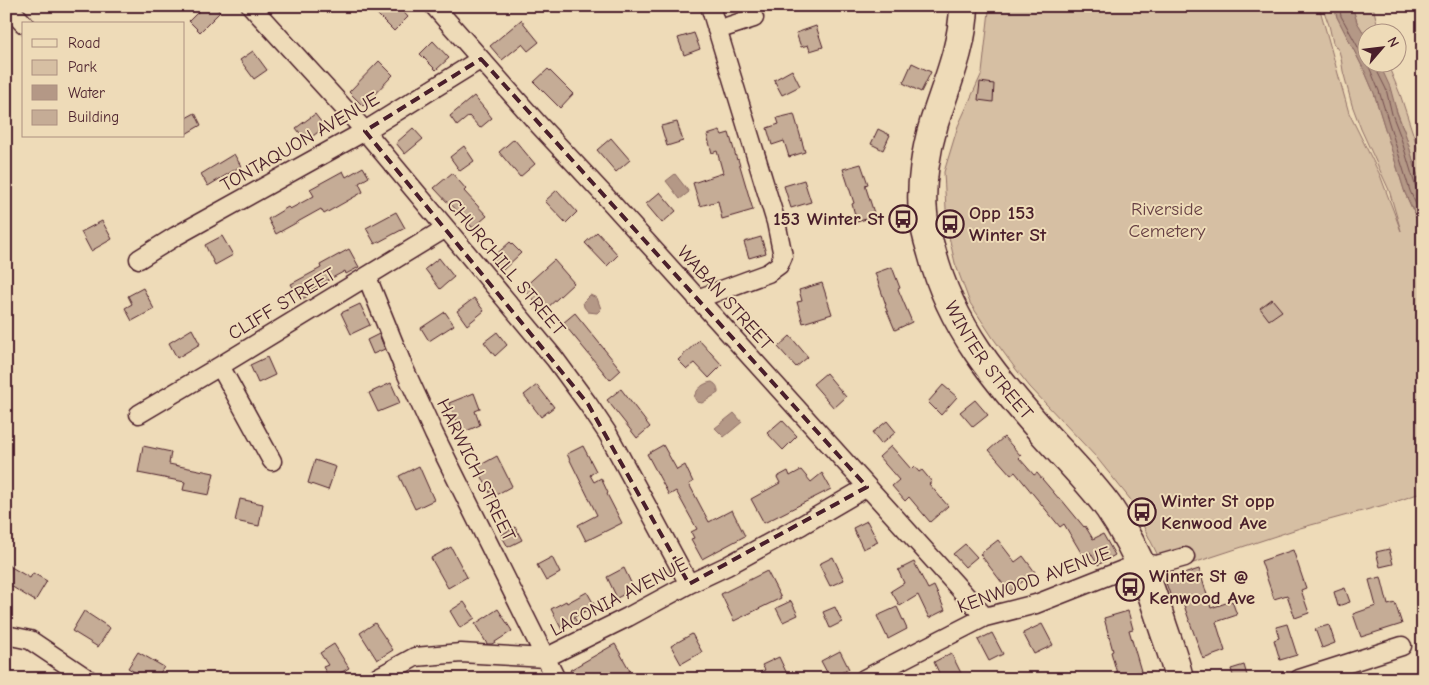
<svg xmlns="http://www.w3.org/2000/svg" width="1429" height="685" font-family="'Comic Neue',sans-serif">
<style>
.green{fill:#d6bfa3;stroke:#906f67}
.water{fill:#b49886;stroke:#8a6862}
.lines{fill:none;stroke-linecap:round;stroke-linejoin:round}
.shore{stroke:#744f4f;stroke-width:1}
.building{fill:#c5ac96;stroke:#4a1f2b}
.street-casing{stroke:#4a1f2b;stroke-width:21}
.primary-casing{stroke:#4a1f2b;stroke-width:31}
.street{stroke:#eedbb8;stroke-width:18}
.primary{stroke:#eedbb8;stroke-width:28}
.marked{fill:none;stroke:#4a1f2b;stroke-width:4;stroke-dasharray:10 6;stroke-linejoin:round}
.labels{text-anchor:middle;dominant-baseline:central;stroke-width:4;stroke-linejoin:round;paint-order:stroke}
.street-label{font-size:19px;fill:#4a1f2b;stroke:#eedbb8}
.park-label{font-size:19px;fill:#663f43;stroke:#eedbb8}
.poi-label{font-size:19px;font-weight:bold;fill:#4a1f2b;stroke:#eedbb8;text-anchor:start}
</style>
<rect width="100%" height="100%" fill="#eedbb8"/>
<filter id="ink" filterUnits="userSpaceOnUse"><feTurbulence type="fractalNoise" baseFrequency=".02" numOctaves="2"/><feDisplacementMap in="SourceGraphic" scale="10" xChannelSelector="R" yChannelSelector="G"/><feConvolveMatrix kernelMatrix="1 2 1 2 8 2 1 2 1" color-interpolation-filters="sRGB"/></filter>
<g filter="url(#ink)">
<!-- green -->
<path class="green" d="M989,6H1319L1349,113L1380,175L1401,231L1389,190L1361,129L1352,105L1343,71L1341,58L1339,51L1333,43L1329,25L1322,6H1334L1337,17L1365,72L1374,93L1405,193L1423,232V492L1395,502L1300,528L1166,572L1130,499L1097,458L1030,387L1015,368L993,338L970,303L955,263L947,228L944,172L958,126L982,73L989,11Z
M1352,6H1373L1379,32H1366V37L1357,22Z
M1379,63H1387L1400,94L1423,164V194L1405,133Z"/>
<!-- water -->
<path class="water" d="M1334,6H1352L1357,22L1366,37V62L1379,63L1390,87L1397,113L1405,133L1423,194V232L1405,193L1374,93L1365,72L1337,17Z
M675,174L689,192L680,199L666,181Z
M590,295L597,298L601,309L597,313L588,312L584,307L583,302Z
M712,382C717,385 718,387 718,393L702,403L697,402L694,397C697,389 703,383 712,382Z
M734,413L742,422L724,437L715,428Z"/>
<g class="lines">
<!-- shore -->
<path class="shore" d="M1339,6L1341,16L1370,69L1379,91L1410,191L1423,220
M1375,62L1378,73L1386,89L1392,114L1400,135L1416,188L1418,191L1423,192"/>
</g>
<!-- building -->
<path class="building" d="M204,6H214L220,12L200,32L189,21Z
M385,6H398L408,17L394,31L377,14Z
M521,20L539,42L528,51L522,44L502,60L490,46Z
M816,26L823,47L810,51L808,45L801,47L796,33Z
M694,33L700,49L684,55L678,38Z
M433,41L449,58L436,70L420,54Z
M253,51L267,70L254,79L240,60Z
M379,61L393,75L363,106L349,92Z
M912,63L931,72L921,92L903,83Z
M548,69L573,94L560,108L534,82Z
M792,70L800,86L782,95L774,80Z
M980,82L994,84L993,102L978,100Z
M474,96L492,118L480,128L469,116L457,126L450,116Z
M195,113L201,125L184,135V119Z
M315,114L325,127L306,141L296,128Z
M794,114L805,152L789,157L784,141L772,145L767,128L779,124L777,118Z
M677,122L683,141L667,146L661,126Z
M413,128L423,139L405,154L396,143Z
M878,129L890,135L883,150L871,144Z
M720,131L722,135L729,133L737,160L738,159L753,210L722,219L718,201L700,206L693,183L723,173L717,151L712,153L707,135Z
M611,138L630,160L616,172L597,150Z
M514,139L535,164L520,177L499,152Z
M464,146L474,161L460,171L450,157Z
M234,154L241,166L208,186L201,174Z
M861,164L868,184L865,185L875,216L857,222L852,204L854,203L843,169Z
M363,167L369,177L359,183L363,192L324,214L321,209L276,234L268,219L288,207L290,209L314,196L310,189L343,171L346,177Z
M452,173L466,189L464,191L487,216L473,228L450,203L449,204L434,188Z
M804,180L811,202L791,208L784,186Z
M557,190L577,212L566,223L545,201Z
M660,192L676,211L662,223L646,204Z
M396,212L405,228L375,244L366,228Z
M102,221L112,239L91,251L81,232Z
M597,232L618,255L607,266L585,243Z
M222,236L233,255L215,265L205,245Z
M761,237L766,253L749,258L744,242Z
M510,242L521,253L502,271L491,259Z
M349,249L359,267L346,274L345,271L308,291L310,295L300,300L291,284L321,268L320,265Z
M439,258L454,277L440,289L425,269Z
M554,260L574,283L544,311L523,288Z
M892,267L900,288L898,289L912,322L895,330L885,306L886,305L875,273Z
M822,283L832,314L803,323L797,302L802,301L799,290Z
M143,288L154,309L132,321L125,308L132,304L128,296Z
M474,298L484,311L467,325L457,311Z
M1272,299L1282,311L1269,320L1260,308Z
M360,304L370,325L351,334L341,313Z
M445,312L454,325L429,341L421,328Z
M575,313L621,370L610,380L563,323Z
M192,329L200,344L177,358L169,343Z
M497,332L507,345L495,356L484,342Z
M379,334L385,349L373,354L367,340Z
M790,336L808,357L796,367L778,347Z
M699,340L722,365L709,378L695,363L687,369L678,360Z
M267,357L275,375L258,383L250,365Z
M826,373L846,397L834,408L813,384Z
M391,383L400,403L378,412L369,393Z
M537,385L554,407L541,417L524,395Z
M943,385L957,397L941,415L928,402Z
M621,389L650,427L637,438L607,400Z
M474,393L480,409L475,411L480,425L462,433L449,403Z
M975,400L988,415L973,427L960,412Z
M782,420L797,436L783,450L767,433Z
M887,421L896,432L881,444L872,433Z
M1004,437L1021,456L1019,458L1034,475L1037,473L1060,500L1061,499L1084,527L1085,526L1093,539L1103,534L1115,555L1098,565L1090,552L1083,556L1064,524L1060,527L1015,472L1011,475L989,450Z
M663,445L677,470L685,465L693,482L689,484L709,522L732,510L745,536L702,559L691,539L694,538L691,532L697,529L676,491L669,495L647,454Z
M143,446L171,452L169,464L214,473L209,495L183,490L185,482L138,473Z
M583,446L596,471L590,475L594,482L601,478L608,493L607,494L622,523L586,541L578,525L597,515L567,454Z
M891,446L911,469L914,466L919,472L922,470L932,482L929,484L948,506L930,522L909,497L905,501L892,486L899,480L879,457Z
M497,456L512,486L492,497L477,467Z
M315,460L336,467L328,490L308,483Z
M419,466L434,500L415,509L399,476Z
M801,470L811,482L822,473L831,489L764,523L751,499L780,483L777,477L788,471L790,476Z
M240,499L263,504L259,526L235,521Z
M867,521L878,542L863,549L853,528Z
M515,527L522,540L508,547L501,535Z
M998,540L1015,562L1023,556L1035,572L1009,592L980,554Z
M965,544L977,557L965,567L953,554Z
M451,547L467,577L448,588L431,558Z
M1389,549L1393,564L1380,567L1376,552Z
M1293,550L1306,588L1301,590L1309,613L1295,618L1287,595L1274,599L1261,561Z
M552,557L560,573L546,581L537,565Z
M833,557L844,580L830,586L819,564Z
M914,562L928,589L934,586L945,610L929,618L918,595L900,606L891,591L904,583L898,570Z
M6,564L30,578L33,573L47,581L35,601L6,583Z
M624,568L634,589L617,598L607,577Z
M1199,569L1211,608L1232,601L1237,615L1216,622L1225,651L1203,659L1181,597L1172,600L1165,580Z
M767,571L781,598L734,621L721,594Z
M1381,577L1388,605L1395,603L1402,624L1361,637L1353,614L1376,606L1369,580Z
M1345,588L1350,602L1338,606L1334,592Z
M587,592L595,606L574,617L577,622L562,630L551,609L566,601L567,603Z
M791,601L798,615L783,622L776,608Z
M464,602L475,618L460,628L450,611Z
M835,607L842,622L830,628L823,612Z
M897,607L907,629L888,639L877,616Z
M498,609L512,631L492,644H487L475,624Z
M84,611L110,628L98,647L72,631Z
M1128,611L1133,629L1129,630L1141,671L1118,677L1111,652L1113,651L1104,618Z
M375,623L393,650L377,660L360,633Z
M1042,624L1053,645L1034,654L1023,633Z
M1287,624L1297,655L1280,660L1274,640L1279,638L1276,627Z
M1329,625L1335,643L1322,648L1315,629Z
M992,633L1003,654L989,661L978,640Z
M692,634L702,652L681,664L671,646Z
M334,644L349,668L330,679L323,667L328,665L320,653Z
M615,644L630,671L616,679H575L570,670Z
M840,651L849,669L830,678L821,661Z
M138,652L164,667L156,679H146L128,668Z
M951,653L964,679H942L934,662Z
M779,657L788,676L781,679H747L765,670L762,665Z
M1244,665L1248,679H1234L1231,669Z"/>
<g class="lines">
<!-- street casing -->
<g class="street-casing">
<path id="street" d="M7,6L24,24
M251,6L365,131L555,359L588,404L608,434L689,584
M434,6L539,125L607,198L985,617
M717,30L754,18
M139,259L176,236L365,131L481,59
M367,277L403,366L434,434L556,679
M697,299L768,273L779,265L783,256L776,222L710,6
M220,366L272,461
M139,414L220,366L446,228
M6,635L30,640L88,679
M375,679L415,657L461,653L545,658L628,617L689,584L727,566L802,525L867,487
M864,679L985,617L1036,604L1140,563L1157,565L1185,557
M1299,679L1402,646"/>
</g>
<!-- primary casing -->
<g class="primary-casing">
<g id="primary">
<path id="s1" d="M964,6C963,47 946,85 934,123C926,150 920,185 923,213C924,226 928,240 932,253C951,327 997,381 1047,437C1068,460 1091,483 1109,508C1123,529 1136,552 1145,575C1151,590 1156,606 1161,621C1167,640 1175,659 1179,679"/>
</g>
</g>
<!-- street -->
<use href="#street" class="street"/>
<!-- primary -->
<use href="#primary" class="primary"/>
</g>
</g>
<!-- marked area -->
<path class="marked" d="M481,59L867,487L689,584L588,404L365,131Z"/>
<!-- icons -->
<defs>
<g id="bus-ring" transform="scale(1.4375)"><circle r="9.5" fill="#eedbb8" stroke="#4a1f2b" stroke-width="1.5"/><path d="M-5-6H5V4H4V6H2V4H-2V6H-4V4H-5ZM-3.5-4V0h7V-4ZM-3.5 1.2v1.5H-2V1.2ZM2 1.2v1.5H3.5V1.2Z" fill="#4a1f2b"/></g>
</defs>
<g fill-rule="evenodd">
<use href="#bus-ring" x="903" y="219"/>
<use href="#bus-ring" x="950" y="224"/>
<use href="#bus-ring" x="1142" y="512"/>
<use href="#bus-ring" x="1130" y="587"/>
</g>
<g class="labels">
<!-- street labels -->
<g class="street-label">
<text transform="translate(300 142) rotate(-30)">TONTAQUON AVENUE</text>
<text transform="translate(506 267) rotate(50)">CHURCHILL STREET</text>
<text transform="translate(725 298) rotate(48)">WABAN STREET</text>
<text transform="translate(282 304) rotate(-31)">CLIFF STREET</text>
<text stroke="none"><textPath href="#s1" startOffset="376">WINTER STREET</textPath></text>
<text transform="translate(476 470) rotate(64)">HARWICH STREET</text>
<text transform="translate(1034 580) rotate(-20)">KENWOOD AVENUE</text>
<text transform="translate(619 597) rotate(-27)">LACONIA AVENUE</text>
</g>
<!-- park labels -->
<g class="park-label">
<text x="1167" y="209">Riverside<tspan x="1167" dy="22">Cemetery</tspan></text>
</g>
<!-- poi labels -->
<g class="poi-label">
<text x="969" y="213">Opp 153<tspan x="969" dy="22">Winter St</tspan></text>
<text x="884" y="219" text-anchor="end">153 Winter St</text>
<text x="1161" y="501">Winter St opp<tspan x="1161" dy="22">Kenwood Ave</tspan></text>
<text x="1149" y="576">Winter St @<tspan x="1149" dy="22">Kenwood Ave</tspan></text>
</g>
</g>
<!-- margin -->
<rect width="1429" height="685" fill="none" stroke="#eedbb8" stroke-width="25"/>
<rect x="12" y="12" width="1404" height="660" fill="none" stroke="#4a1f2b" stroke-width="2" filter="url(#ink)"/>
<!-- legend -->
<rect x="22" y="22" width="162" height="115" fill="#eedbb8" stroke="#ac9080"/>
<rect x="32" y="39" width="25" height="8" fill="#eedbb8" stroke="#ac9080"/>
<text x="68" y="48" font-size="15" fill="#4a1f2b">Road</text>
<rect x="32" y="60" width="25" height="15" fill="#d6bfa3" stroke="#ac9080"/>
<text x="68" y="72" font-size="15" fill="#4a1f2b">Park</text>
<rect x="32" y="85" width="25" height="15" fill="#b49886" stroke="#ac9080"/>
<text x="68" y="98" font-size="15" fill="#4a1f2b">Water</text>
<rect x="32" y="110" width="25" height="15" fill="#c5ac96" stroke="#ac9080"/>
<text x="68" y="122" font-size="15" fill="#4a1f2b">Building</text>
<!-- north arrow -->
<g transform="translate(1382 48) rotate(62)"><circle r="24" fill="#eedbb8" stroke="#ac9080"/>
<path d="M0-4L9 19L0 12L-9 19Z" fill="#4a1f2b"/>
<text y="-8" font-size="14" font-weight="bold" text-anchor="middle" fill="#4a1f2b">N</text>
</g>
</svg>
